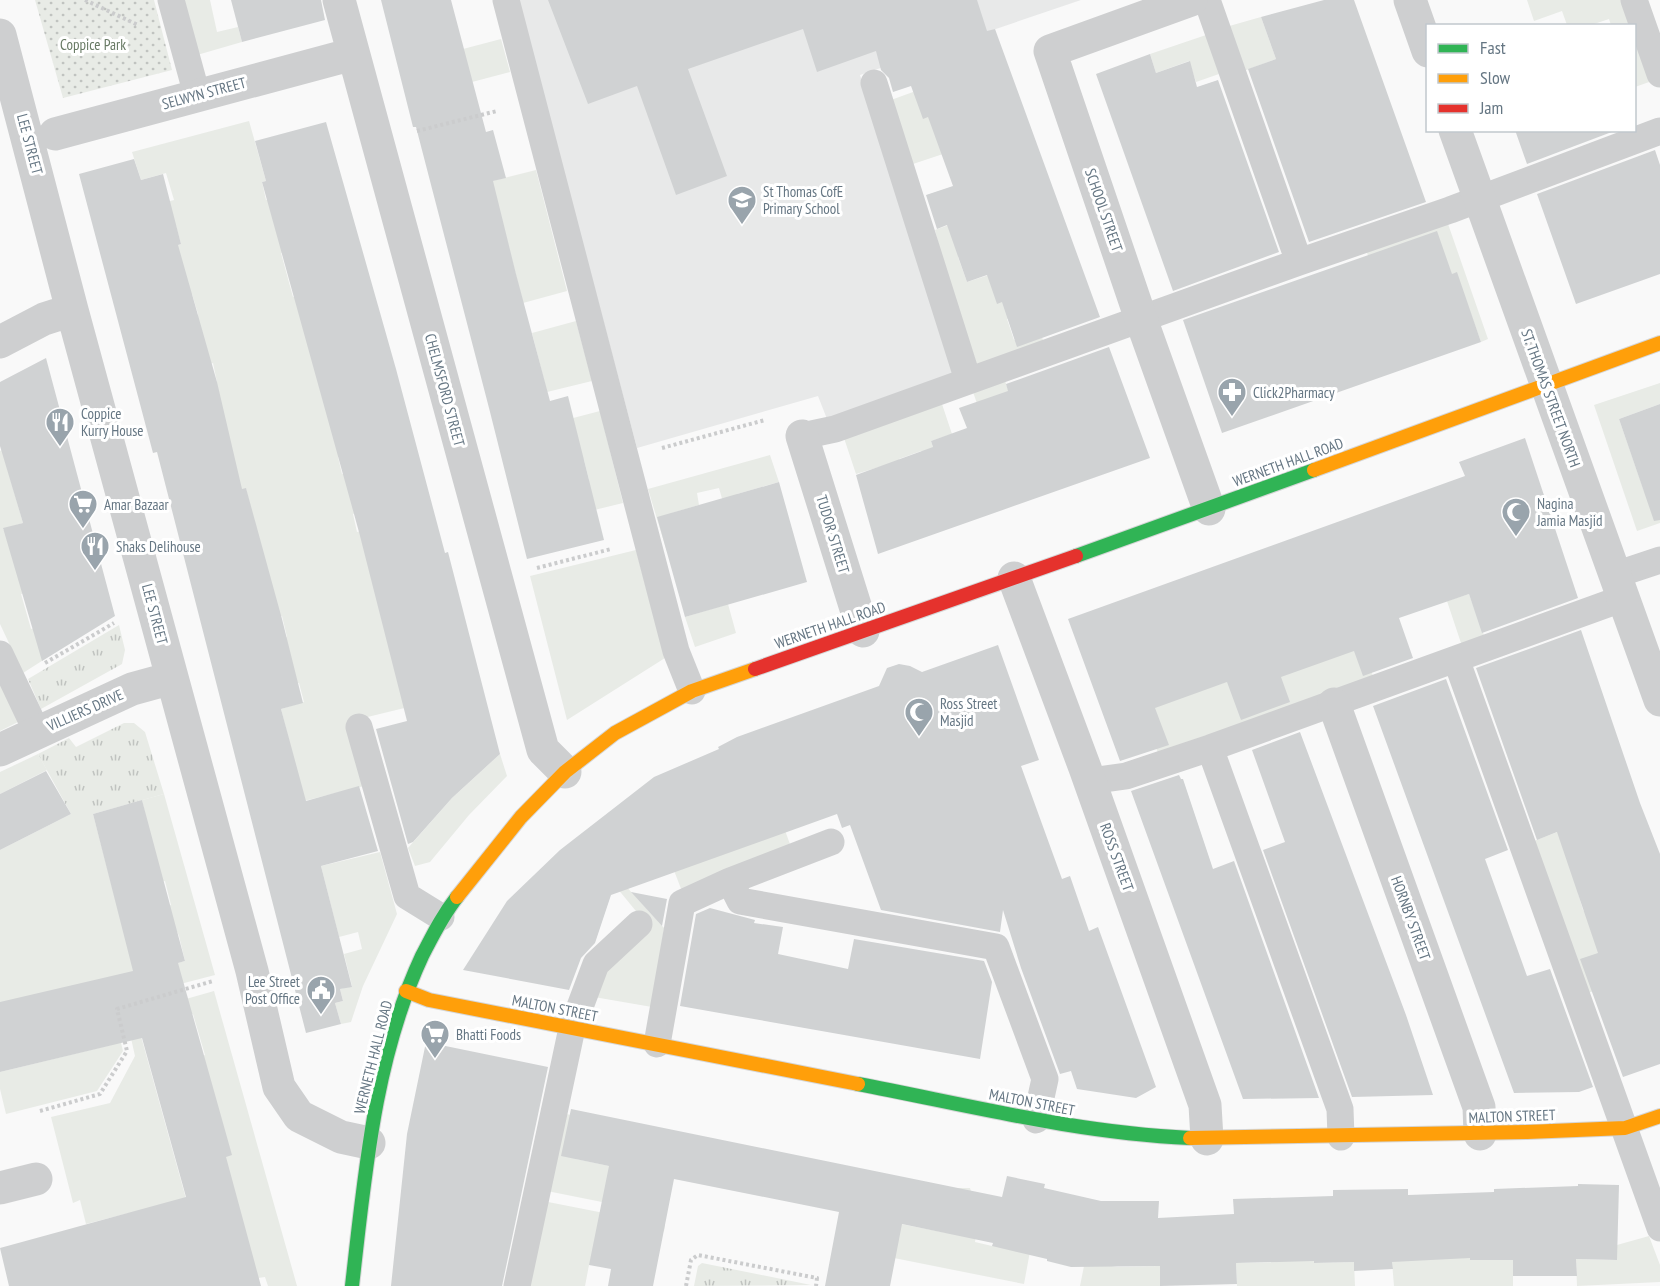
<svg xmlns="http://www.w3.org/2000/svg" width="1660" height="1286" font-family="'PT Sans Narrow',sans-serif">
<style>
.built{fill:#e8e9e9}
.grass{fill:url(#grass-tufts)}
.park{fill:url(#park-dots)}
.garden{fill:#e8ebe6}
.building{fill:#d0d2d3}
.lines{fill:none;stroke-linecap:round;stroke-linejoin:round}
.fast-casing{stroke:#d5d6d7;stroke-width:16}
.slow-casing{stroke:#d5d6d7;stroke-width:16}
.jam-casing{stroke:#d5d6d7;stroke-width:16}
.path{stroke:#cbcccd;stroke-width:4;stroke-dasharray:3 3;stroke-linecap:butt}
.lane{stroke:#cecfd0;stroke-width:27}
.street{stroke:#cecfd0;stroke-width:33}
.fast{stroke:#30b455;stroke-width:14}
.slow{stroke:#ff9f0a;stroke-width:14}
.jam{stroke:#e5322d;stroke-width:14}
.labels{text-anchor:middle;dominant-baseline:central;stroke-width:6;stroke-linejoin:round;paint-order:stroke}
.park-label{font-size:15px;fill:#687a64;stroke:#fff}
.street-label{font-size:15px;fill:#657683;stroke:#fff}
.poi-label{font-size:15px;fill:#657683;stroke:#fff;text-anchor:start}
</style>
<defs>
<pattern id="grass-tufts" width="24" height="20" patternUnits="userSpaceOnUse" patternTransform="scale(1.5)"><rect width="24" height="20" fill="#e8ebe6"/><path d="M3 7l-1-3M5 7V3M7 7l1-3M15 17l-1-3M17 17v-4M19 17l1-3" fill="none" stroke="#c0c3c0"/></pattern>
<pattern id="park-dots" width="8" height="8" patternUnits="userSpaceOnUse" patternTransform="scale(1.5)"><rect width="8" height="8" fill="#e8ebe6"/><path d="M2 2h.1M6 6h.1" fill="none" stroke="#c0c3c0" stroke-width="1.8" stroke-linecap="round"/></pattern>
</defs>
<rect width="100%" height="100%" fill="#f9f9f9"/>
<!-- built -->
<path class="built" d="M518,0H1081L860,75L954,374L827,419L818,396L637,448Z"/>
<!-- grass -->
<path class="grass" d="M119,625L125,650L122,664L41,709L28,679Z
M124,723H134L145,732L164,794L93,814H71L38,754L69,738L76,747Z
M702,1263L811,1285L694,1286L698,1266Z"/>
<!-- park -->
<path class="park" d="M35,0H154L172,70L63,98Z"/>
<!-- garden -->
<path class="garden" d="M181,0H210L217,32L238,27L242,42L197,55Z
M1527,0H1625L1633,25H1611L1609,19L1591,25H1567L1562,11L1534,21Z
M1261,17L1276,59L1241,72L1226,27Z
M1634,29L1652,81L1635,87H1634Z
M1206,35L1219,74L1196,82L1189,61L1156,73L1150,54Z
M501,39L510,72L472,82L463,49Z
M913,92L954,108L967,146L913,164L891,100Z
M249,121L266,181L262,182L266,200L283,195L298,248L281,253L293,297L314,293L358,451L338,457L342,474L363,469L374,509L353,514L357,532L378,527L425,703L347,722L364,786L304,801L281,709L304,702L299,683L277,689L264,643L287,637L282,616L259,622L251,509L246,489L224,494L198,387L217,382L213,363L193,369L198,314L192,294L172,298L159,250L181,244L176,226L147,207L174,200L166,173L141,180L132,152Z
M536,170L567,291L523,303L492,181Z
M992,209L958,257L967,282L995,273L1023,295L1029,311L1007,319L1014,340L1040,332L1045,345L978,368L943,262L935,230Z
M1447,221L1488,339L1481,342L1456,273L1383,298L1366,250Z
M576,321L592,381L547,392L532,333Z
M1004,378L1022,430L985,427L972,389Z
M1660,383V404L1619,419L1644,491L1660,486V523L1637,531L1594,405Z
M941,401L952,434L931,441L938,462L921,451L899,459L904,474L889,464L856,474L843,435Z
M600,411L623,503L578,514L589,480L584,460L554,423Z
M2,450L23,523L3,529L42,588L21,594L31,629L51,623L59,650L23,673L0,624V451Z
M770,455L779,482L737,494L733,537L719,488L697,493L699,505L672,513L682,548L667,552L648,489Z
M636,550L665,658L567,720L530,576Z
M1469,594L1485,638L1462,646L1447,601Z
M728,604L736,633L695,647L685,617Z
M1363,648L1373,676L1158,753L1143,710L1235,679Z
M0,682L20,721L0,731Z
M38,754L47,770L0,794V772Z
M500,754L507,776L469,815L430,862L415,866L408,848L452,798Z
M164,794L215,975L111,1002L123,1051L97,1091L6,1114L0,1089V1072L111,1045L0,1003V850L71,814H93L135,974L185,961L179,936L166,907L171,905L165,881L161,882L142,800Z
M773,797L791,847L683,894L667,852Z
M1560,831L1602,884L1578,893L1583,910L1637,977L1588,993L1534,841Z
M380,852L397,914L363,986L351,1022L341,1024L335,1003L343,1001L340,989L352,986L344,954L362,949L358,932L339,937L321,866Z
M623,883L664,928L652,1007L594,997L603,966L649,927L617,888Z
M214,991L297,1286H268L265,1277L258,1278L198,1058L205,1055L193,1014L139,1029L188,1206L129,1213L86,1224L80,1200L73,1203L51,1117L110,1103L135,1056L126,1016Z
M562,1113L584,1118L576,1159L619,1168L612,1204L547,1191Z
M956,1188H970L979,1216L975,1242L992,1246H1031L1024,1284L894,1258L901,1224L947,1233Z
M543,1201L665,1225L664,1231L589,1265L585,1286H525Z
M1649,1236L1660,1265V1282L1577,1286L1576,1259L1616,1260L1617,1245Z
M1470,1242V1260H1513V1286H1394L1392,1262Z
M1313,1243L1314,1263L1354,1262L1355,1286H1237L1236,1263L1278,1262Z
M1085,1261L1117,1267L1160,1266V1286H1080Z"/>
<!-- building -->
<path class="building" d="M231,0H321L325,20L242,42Z
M381,0H451L486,132L493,130L506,178L493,181L516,274L550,401L568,396L604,540L527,559L489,408L416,127H413Z
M548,0H977L987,31L995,29L1100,317L1017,347L1002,302L997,304L987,275L967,282L947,225L937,229L926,195L953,186L928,117L923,119L911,86L893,92L889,78L881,70L876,51L817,72L803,29L688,69L727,176L676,195L637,86L588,104Z
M1324,0H1354L1426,202L1309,242L1248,69L1276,59L1261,17Z
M1150,54L1156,73L1190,61L1197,87L1218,80L1279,252L1173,291L1096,74Z
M326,122L396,369L445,553L448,552L500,754L452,798L413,842L408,844L376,729L407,721L359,532L262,182L266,181L255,141Z
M1515,130H1617L1527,164Z
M1655,150L1660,165V274L1576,304L1537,194Z
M134,159L141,180L163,174L181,244L178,245L217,382L242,489L246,488L282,619L303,703L281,709L306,801L359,786L378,851L321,866L352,987L340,989L343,1001L335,1003L341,1024L306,1033L157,452L153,453L79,174Z
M1437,231L1452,274L1457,272L1481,342L1222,433L1183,320Z
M1109,347L1150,458L878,554L856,475L933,447L931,441L967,428L959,408L1008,391L1006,384Z
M46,358L115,616L42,661L3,528L23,523L0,446V382Z
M1660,404V520L1654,521L1619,419Z
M1525,438L1578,598L1482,633L1469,594L1399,618L1413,658L1363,676L1354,651L1281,677L1290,702L1241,720L1227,682L1155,708L1169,745L1120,761L1068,619L1465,476L1459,462Z
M779,482L807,582L685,617L657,517Z
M1581,630L1640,803L1660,854V1064L1623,1077L1580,959L1598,953L1557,832L1537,840L1476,668Z
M998,645L1039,760L1021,766L1062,879L1070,876L1089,931L1098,927L1156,1087L1136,1098L1077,1089L1071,1071L1060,1074L1021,968L1003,910L1000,932L881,910L850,825L842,828L837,814L611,895L595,943L581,958L569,990L463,970L507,901L560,850L654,777L719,749L718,747L737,737L879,686L887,668L899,664L910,666L922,672Z
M1446,679L1508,850L1485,859L1527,976L1550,969L1593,1087L1579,1092L1514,1093L1373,706Z
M1300,732L1406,1015L1433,1095L1352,1097L1263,850L1285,842L1252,750Z
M46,771L71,814L0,850V794Z
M1179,775L1181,779H1183L1213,869L1234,861L1319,1098L1243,1099L1131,791Z
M142,800L185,961L178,963L232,1155L226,1157L261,1286H9L0,1248L186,1197L142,1038L0,1072V1002L133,971L93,814Z
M631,892L667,899L662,926Z
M710,908L755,920L754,923L783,927L778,954L848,969L854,939L984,961L992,982L980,1059L680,1006L696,914Z
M426,1042L548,1067L502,1286H391L407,1134Z
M571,1109L1002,1197L1007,1176L1045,1184L1044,1188L1101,1201H1159L1158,1218L1234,1214L1233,1199L1333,1196V1190L1408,1189V1195L1494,1192V1189L1578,1186V1184L1619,1185L1617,1260L1576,1259L1577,1276H1513V1260H1470V1258L1392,1262L1393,1269L1354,1271V1262L1314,1263V1261L1236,1263L1237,1284L1160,1286V1266L1071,1267L1047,1261V1259L992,1246L993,1243L902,1224L890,1286H825L839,1212L674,1179L653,1286H608L611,1269L589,1265L609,1166L561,1156Z"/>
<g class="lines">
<!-- fast casing -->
<g class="fast-casing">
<path id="fast" d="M1076,556L1314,470
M858,1084C968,1105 1077,1133 1190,1138
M352,1286C365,1174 374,1059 422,956C433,935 442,916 457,897"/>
</g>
<!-- slow casing -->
<g class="slow-casing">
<path id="slow" d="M1314,470L1660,343
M457,897L521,817L565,772L615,733L692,691L755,669
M406,991L429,1000L858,1084
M1190,1138L1527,1132L1625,1128L1660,1116"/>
</g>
<!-- jam casing -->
<g class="jam-casing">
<path id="jam" d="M755,669L1076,556"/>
</g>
<!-- path -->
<path class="path" d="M85,0L138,25
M417,131L497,111
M662,448L765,420
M537,568L611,549
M45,663L114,623
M40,1111L100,1094L127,1051L117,1009L213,981
M686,1286L691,1260L698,1255L817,1278L816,1286"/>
<!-- lane -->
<path class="lane" d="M171,0L197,95
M506,0L676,651L692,691
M1207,0L1299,262
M1634,0L1660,74
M874,83L968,380
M802,436L835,429L1299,262L1450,210L1660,131
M1615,575L1660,560
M0,654L37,732
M1456,659L1660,1228
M359,727L407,896L441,917
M1210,748L1340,1109L1341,1137
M1090,781L1126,776L1210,748L1624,598
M730,881L740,901L996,947L1045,1079L1036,1120
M657,1044L682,903L730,881L831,842
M517,1286L572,1028L596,964L639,924"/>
<!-- street -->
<path class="street" d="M339,0L543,750L565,772
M1191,0L1050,51L1141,319L1209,509
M1410,0L1428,51
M0,35L72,310L252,971L279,1087L299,1116L341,1137L369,1143
M1455,130L1660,700
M55,134L353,54
M0,342L44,319L72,310
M802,436L863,631
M1014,578L1085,768L1205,1105L1207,1139
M1334,704L1479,1107L1480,1134
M0,750L132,689L172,678
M0,1188L36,1179"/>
<!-- fast -->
<use href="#fast" class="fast"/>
<!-- slow -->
<use href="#slow" class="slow"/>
<!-- jam -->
<use href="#jam" class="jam"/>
</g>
<!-- icons -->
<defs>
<g id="school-pin" transform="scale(1.5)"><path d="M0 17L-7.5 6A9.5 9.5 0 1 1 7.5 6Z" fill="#99a4ac" stroke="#fff"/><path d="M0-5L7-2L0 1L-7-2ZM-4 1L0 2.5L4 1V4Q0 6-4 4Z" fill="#fff"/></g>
<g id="pharmacy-pin" transform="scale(1.5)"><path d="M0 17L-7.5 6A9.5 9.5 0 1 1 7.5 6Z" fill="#99a4ac" stroke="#fff"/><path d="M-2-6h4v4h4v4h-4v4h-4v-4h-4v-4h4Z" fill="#fff"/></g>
<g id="restaurant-pin" transform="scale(1.5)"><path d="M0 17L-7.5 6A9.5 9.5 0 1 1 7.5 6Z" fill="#99a4ac" stroke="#fff"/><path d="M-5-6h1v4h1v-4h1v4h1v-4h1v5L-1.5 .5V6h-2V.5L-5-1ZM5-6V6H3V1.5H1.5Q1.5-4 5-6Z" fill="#fff"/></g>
<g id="supermarket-pin" transform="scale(1.5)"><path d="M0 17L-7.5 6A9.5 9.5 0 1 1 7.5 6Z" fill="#99a4ac" stroke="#fff"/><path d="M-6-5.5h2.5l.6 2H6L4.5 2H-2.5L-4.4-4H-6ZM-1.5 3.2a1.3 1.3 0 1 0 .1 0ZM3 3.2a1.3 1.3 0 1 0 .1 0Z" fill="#fff"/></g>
<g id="mosque-pin" transform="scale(1.5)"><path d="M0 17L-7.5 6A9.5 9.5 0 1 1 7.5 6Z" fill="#99a4ac" stroke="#fff"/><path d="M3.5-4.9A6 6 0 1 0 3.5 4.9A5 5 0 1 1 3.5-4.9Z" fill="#fff"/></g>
<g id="civic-pin" transform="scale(1.5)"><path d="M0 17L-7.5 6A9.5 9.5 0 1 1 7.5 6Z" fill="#99a4ac" stroke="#fff"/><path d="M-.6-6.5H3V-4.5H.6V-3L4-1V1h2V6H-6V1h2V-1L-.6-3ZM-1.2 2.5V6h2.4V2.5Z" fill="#fff"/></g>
</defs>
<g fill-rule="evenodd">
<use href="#school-pin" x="742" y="200"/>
<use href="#pharmacy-pin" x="1232" y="392"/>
<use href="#restaurant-pin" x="60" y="422"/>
<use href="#supermarket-pin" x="83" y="504"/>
<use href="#mosque-pin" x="1516" y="512"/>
<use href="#restaurant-pin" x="95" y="546"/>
<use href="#mosque-pin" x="919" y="712"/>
<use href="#civic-pin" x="321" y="990"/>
<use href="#supermarket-pin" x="435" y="1034"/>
</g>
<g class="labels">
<!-- park labels -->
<g class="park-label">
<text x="93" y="44">Coppice Park</text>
</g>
<!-- street labels -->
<g class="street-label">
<text transform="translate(204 93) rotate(-15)">SELWYN STREET</text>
<text transform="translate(30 144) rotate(75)">LEE STREET</text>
<text transform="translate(1104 210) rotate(71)">SCHOOL STREET</text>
<text transform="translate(445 390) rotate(75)">CHELMSFORD STREET</text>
<text transform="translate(1551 398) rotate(70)">ST. THOMAS STREET NORTH</text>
<text transform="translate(1288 462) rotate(-20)">WERNETH HALL ROAD</text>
<text transform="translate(833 534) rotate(73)">TUDOR STREET</text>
<text transform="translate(155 614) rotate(75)">LEE STREET</text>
<text transform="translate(830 625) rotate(-19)">WERNETH HALL ROAD</text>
<text transform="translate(85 710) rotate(-24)">VILLIERS DRIVE</text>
<text transform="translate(1117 857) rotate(70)">ROSS STREET</text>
<text transform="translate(1411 918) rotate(70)">HORNBY STREET</text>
<text transform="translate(555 1008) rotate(11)">MALTON STREET</text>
<text transform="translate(373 1057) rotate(-76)">WERNETH HALL ROAD</text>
<text transform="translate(1032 1102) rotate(11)">MALTON STREET</text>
<text transform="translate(1512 1116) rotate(-2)">MALTON STREET</text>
</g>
<!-- poi labels -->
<g class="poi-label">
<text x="763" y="191">St Thomas CofE<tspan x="763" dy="17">Primary School</tspan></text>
<text x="1253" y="392">Click2Pharmacy</text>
<text x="81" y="413">Coppice<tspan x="81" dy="17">Kurry House</tspan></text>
<text x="1537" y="503">Nagina<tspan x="1537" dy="17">Jamia Masjid</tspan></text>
<text x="104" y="504">Amar Bazaar</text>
<text x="116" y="546">Shaks Delihouse</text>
<text x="940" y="703">Ross Street<tspan x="940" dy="17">Masjid</tspan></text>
<text x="300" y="981" text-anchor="end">Lee Street<tspan x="300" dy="17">Post Office</tspan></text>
<text x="456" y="1034">Bhatti Foods</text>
</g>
</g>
<!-- legend -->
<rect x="1426" y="24" width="210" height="108" fill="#ffffff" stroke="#c1c8cd" stroke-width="1.5"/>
<rect x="1438" y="44" width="30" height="9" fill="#30b455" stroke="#c1c8cd" stroke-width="1.5"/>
<text x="1480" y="54" font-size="18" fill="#657683">Fast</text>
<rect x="1438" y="74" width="30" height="9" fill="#ff9f0a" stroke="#c1c8cd" stroke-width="1.5"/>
<text x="1480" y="84" font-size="18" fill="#657683">Slow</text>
<rect x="1438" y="104" width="30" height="9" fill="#e5322d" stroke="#c1c8cd" stroke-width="1.5"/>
<text x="1480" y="114" font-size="18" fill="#657683">Jam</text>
</svg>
